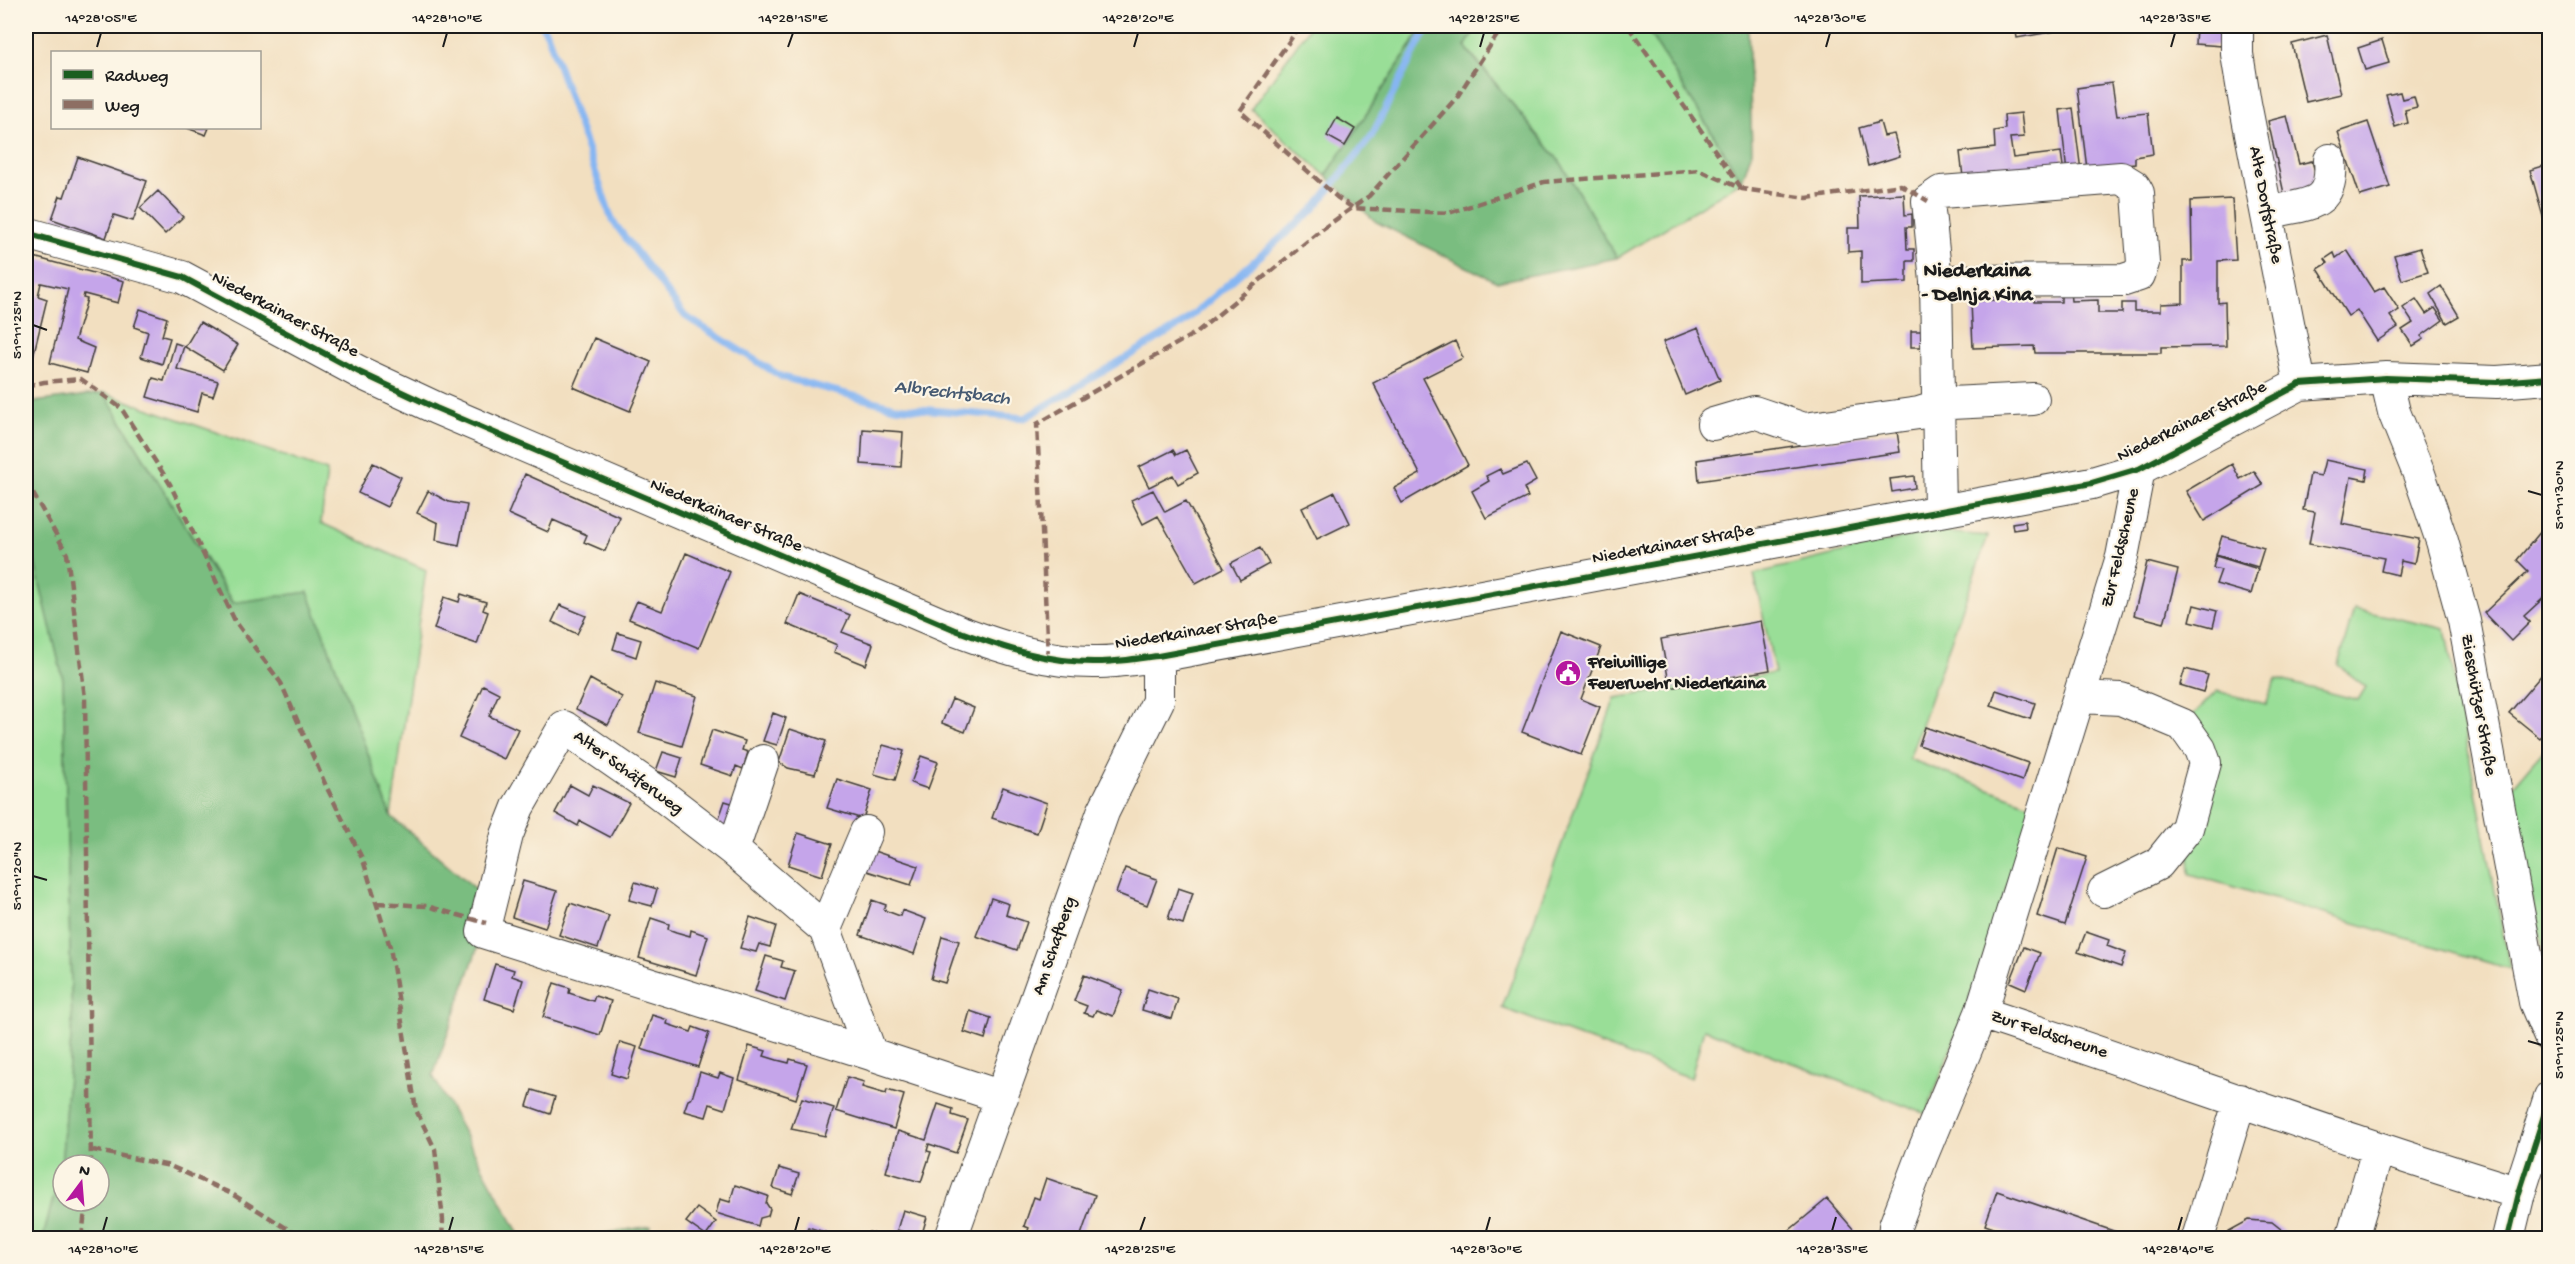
<svg xmlns="http://www.w3.org/2000/svg" width="2575" height="1264" font-family="'Gochi Hand',sans-serif">
<style>
.green{fill:#99de97;stroke:#5a7d5a;stroke-width:1.5}
.forest{fill:#7abd80;stroke:#4b6c4e;stroke-width:1.5;fill-rule:evenodd}
.lines{fill:none;stroke-linecap:round;stroke-linejoin:round}
.stream{stroke:#86b6f2;stroke-width:7}
.building{fill:#c5a5ea}
.minor-casing{stroke:#3c3935;stroke-width:34}
.minor{stroke:#fff;stroke-width:32}
.quiet{stroke:#8d6e63;stroke-width:4.5;stroke-dasharray:9 4.5;stroke-linecap:butt}
.cycleway-casing{stroke:#fcf5e5;stroke-width:10}
.cycleway{stroke:#1b5e20;stroke-width:6}
.ticks{fill:none;stroke:#1c1c1c;stroke-width:2}
.labels{text-anchor:middle;dominant-baseline:central;stroke-width:4.5;stroke-linejoin:round;paint-order:stroke}
.street-label{font-size:18px;fill:#1c1c1c;stroke:#fcf5e5}
.poi-label{font-size:18px;font-weight:bold;fill:#1c1c1c;stroke:#fcf5e5;text-anchor:start}
.water-label{font-size:20px;font-style:italic;fill:#465a72;stroke:#fcf5e5}
.quarter-label{font-size:21px;font-weight:bold;fill:#1c1c1c;stroke:#fcf5e5}
.neatline{fill:none;stroke:#1c1c1c;stroke-width:2}
.ticks-label{font-size:15px;text-anchor:middle;fill:#1c1c1c}
</style>
<rect width="100%" height="100%" fill="#fcf5e5"/>
<filter id="ink" filterUnits="userSpaceOnUse"><feTurbulence type="fractalNoise" baseFrequency=".0167" numOctaves="2"/><feDisplacementMap in="SourceGraphic" scale="12" xChannelSelector="R" yChannelSelector="G"/><feConvolveMatrix kernelMatrix="1 2 1 2 8 2 1 2 1" color-interpolation-filters="sRGB"/></filter>
<filter id="wash" filterUnits="userSpaceOnUse"><feTurbulence type="fractalNoise" baseFrequency=".008" numOctaves="4" result="noise"/><feDisplacementMap in="SourceGraphic" scale="24" xChannelSelector="R" yChannelSelector="G"/><feGaussianBlur stdDeviation="1.35" result="paint"/><feColorMatrix in="noise" values="0 0 0 0 0 0 0 0 0 0 0 0 0 0 0 0 0 1.4 0 .05"/><feComposite in="paint" operator="in"/></filter>
<g filter="url(#wash)">
<rect width="100%" height="100%" fill="#f2dfc0"/>
<!-- green -->
<path class="green" d="M1310,26H1424L1326,176L1251,109Z
M1477,26H1645L1742,181L1617,258L1561,163L1465,46Z
M104,393L327,471L321,523L426,570L391,816L308,592L233,603Z
M1931,531L1988,536L1909,759L2034,806L1969,1001L1926,1114L1704,1029L1691,1078L1502,1008L1615,698L1775,673L1754,574Z
M26,535L29,538L63,679L72,1025L61,1168L43,1238H26Z
M2354,609L2445,629L2510,969L2190,874L2188,830L2204,780L2184,724L2217,691L2266,704L2276,679L2358,700L2366,687L2338,665Z
M2549,744V976L2509,791Z"/>
<!-- forest -->
<path class="forest" d="M1424,26H1477L1465,47L1561,163L1617,258L1497,282L1376,222L1326,176Z
M1645,26H1748L1752,151L1742,181Z
M104,393L232,603L308,592L391,816L491,902L483,932L433,1076L521,1238H43L61,1168L72,1025L63,679L29,539L26,535V403ZM63,1165H99V1201H63Z
M651,1226L645,1238H575Z"/>
<g class="lines">
<!-- stream -->
<path class="stream" d="M542,26L547,33L612,220L685,316L782,377L895,407L1025,418L1182,324L1313,210L1371,137L1428,26"/>
</g>
<g id="blocks">
<!-- building -->
<path class="building" d="M2015,26H2067L2068,29L2017,38Z
M2196,26H2223L2222,46L2195,44Z
M2327,35L2341,94L2306,102L2292,44Z
M2382,40L2389,63L2365,70L2358,48Z
M2112,83L2117,116L2148,113L2153,154L2135,157V164L2087,169L2077,88Z
M2400,92L2402,99L2414,96L2417,107L2405,110L2408,123L2395,127L2386,95Z
M2073,108L2081,171L2067,173L2060,110Z
M2021,113L2024,137L2010,138L2013,158L2061,152L2064,173L1964,185L1960,152L1995,148L1994,131L2005,129L2004,115Z
M2287,116L2299,164L2312,161L2319,187L2285,198L2268,121Z
M1337,118L1355,129L1345,146L1327,136Z
M1880,122L1884,136L1894,134L1900,156L1868,166L1859,128Z
M2368,122L2390,187L2360,196L2338,132Z
M187,128H209L206,135Z
M78,157L147,181L133,221L114,215L106,238L52,219L60,196L64,197Z
M2550,164V238H2549L2530,170Z
M158,191L183,217L165,234L140,208Z
M1904,194L1905,215L1912,214V227H1906L1907,249H1914V261H1907V282L1861,284V251L1848,252V228H1860L1859,196Z
M2232,199L2236,260L2218,261V303L2225,302L2226,346L2161,347V353H2035L2034,346L1973,348L1971,301L1998,300V290H2006V300L2034,299V302H2061V291H2070L2071,301L2098,300V313H2122V303H2134V311H2161V304L2183,303V261H2192L2191,201Z
M2420,248L2428,272L2402,280L2394,255Z
M2347,250L2374,292L2384,287L2399,310L2390,316L2398,327L2377,341L2357,310L2348,316L2318,269L2328,263L2325,259L2334,253L2336,258Z
M26,255L124,281L118,303L84,294L83,298L87,299L75,340L94,348L87,373L50,363L68,289L41,283L38,296L47,299L30,369L26,367Z
M2441,286L2459,316L2447,323L2430,294Z
M2416,299L2426,314L2435,308L2443,320L2421,336L2424,339L2413,346L2402,330L2413,323L2403,308Z
M140,309L167,318L162,336L170,338L162,364L141,357L148,332L134,327Z
M200,322L238,345L223,370L185,347Z
M1698,328L1720,380L1685,395L1663,342Z
M1911,331H1927L1928,347H1911Z
M594,338L651,362L630,411L573,387Z
M1455,341L1463,358L1423,378L1468,465L1402,503L1394,488L1420,474L1373,383Z
M175,343L184,346L177,369L218,381L213,396L202,393L197,412L147,397L153,378L164,381Z
M863,429L903,432L901,467L861,464Z
M1897,431L1900,452L1699,481L1697,460Z
M1173,450L1176,455L1186,450L1198,473L1178,484L1173,475L1149,487L1139,467Z
M2325,460L2368,469L2366,480L2351,477L2342,524L2419,539L2414,564L2401,561L2398,575L2381,571L2384,558L2309,544L2315,512L2303,510L2310,474L2321,476Z
M373,463L401,477L387,507L358,493Z
M1527,464L1536,481L1524,488L1528,497L1486,518L1472,491L1489,481L1486,476L1500,469L1503,474Z
M2232,464L2240,479L2254,471L2263,485L2204,521L2186,491Z
M525,474L620,517L605,551L584,542L587,535L553,520L548,532L508,514Z
M1914,476L1915,488L1892,492L1890,479Z
M1153,490L1165,512L1186,501L1224,568L1196,583L1158,516L1143,524L1131,500Z
M428,491L449,502L467,505L459,545L436,540L438,523L417,513Z
M1335,492L1350,523L1317,539L1302,508Z
M2025,521L2026,528L2013,530L2012,523Z
M2547,524L2550,526V592L2524,616L2530,622L2511,641L2484,613L2528,571L2517,560Z
M2222,536L2264,548L2258,567L2216,555Z
M1260,548L1269,564L1240,580L1231,563Z
M686,553L730,572L699,648L629,619L637,601L662,611Z
M2216,556L2258,569L2251,594L2216,584L2221,570L2213,568Z
M2147,562L2178,570L2164,623L2134,615Z
M461,594L486,602L483,610L488,612L477,644L434,629L444,597L459,602Z
M799,594L850,615L842,632L873,644L866,665L834,652L837,645L787,624Z
M560,605L586,616L577,634L552,622Z
M2194,605L2217,611L2213,627L2190,621Z
M1761,621L1770,670L1670,688L1661,639Z
M1561,631L1601,647L1581,699L1600,707L1581,755L1522,732Z
M618,633L641,640L636,657L613,649Z
M2185,669L2208,675L2203,692L2180,685Z
M2544,672L2550,673V726L2540,738L2509,713Z
M590,679L622,697L608,725L576,709Z
M655,683L697,696L682,746L639,733Z
M483,685L499,693L489,716L518,729L504,759L459,738Z
M1996,690L2035,703L2030,719L1991,706Z
M952,699L974,708L965,732L942,723Z
M773,713L786,718L777,745L763,741Z
M1925,727L2028,763L2022,781L1919,745Z
M790,729L826,741L815,774L788,768L779,762Z
M712,730L745,741L742,750L748,752L743,769L736,766L733,776L700,765Z
M883,745L904,751L895,780L874,774Z
M663,752L682,758L676,777L656,771Z
M921,756L938,762L928,789L911,783Z
M837,779L872,790L863,819L827,808Z
M570,785L588,795L593,785L629,803L610,837L580,821L578,826L555,813Z
M1003,787L1047,803L1037,833L992,818Z
M725,801L741,806L733,829L717,824Z
M798,833L832,844L822,876L788,865Z
M2058,848L2087,857L2065,925L2037,916Z
M871,850L918,866L911,885L864,870Z
M1125,868L1157,879L1147,905L1116,893Z
M523,881L557,891L545,928L512,917Z
M635,882L657,889L652,906L629,900Z
M1178,888L1193,893L1183,924L1168,919Z
M991,898L1009,904L1006,915L1027,922L1017,950L976,936Z
M872,900L886,905L884,910L900,916L902,910L926,919L914,954L860,935Z
M570,903L609,916L598,948L559,935Z
M750,917L776,926L770,947L759,944L756,952L740,948Z
M651,918L669,924L668,929L676,932L690,936L691,930L708,936L696,975L639,958Z
M2086,932L2109,940L2107,946L2126,953L2121,967L2078,952Z
M942,936L959,941L945,983L931,979Z
M2024,947L2040,953L2026,989L2010,982Z
M766,956L783,961L781,967L795,971L785,1001L755,991Z
M495,964L514,970L512,976L523,980L514,1009L484,999Z
M1084,975L1123,990L1113,1016L1096,1010L1093,1016L1084,1013L1087,1006L1074,1001Z
M554,983L570,988L569,993L593,1001L595,996L611,1001L600,1035L543,1017Z
M1148,989L1178,999L1172,1019L1142,1010Z
M970,1011L991,1018L985,1039L964,1032Z
M652,1015L668,1020L667,1024L691,1032L693,1027L709,1033L698,1067L641,1049Z
M620,1042L637,1047L627,1079L611,1074Z
M749,1046L766,1051L764,1056L777,1060L789,1063L790,1059L807,1064L796,1099L739,1080Z
M700,1072L718,1078L720,1073L734,1078L725,1109L710,1104L706,1117L684,1111L688,1100L692,1098Z
M847,1077L864,1082L862,1087L886,1094L887,1090L904,1095L894,1129L836,1111Z
M532,1090L555,1097L550,1114L527,1106Z
M802,1098L834,1108L825,1136L791,1129Z
M938,1104L953,1109L952,1115L968,1120L956,1153L929,1144L927,1151L931,1152L921,1182L886,1172L898,1131L926,1140Z
M779,1168L799,1174L792,1194L773,1188Z
M1046,1178L1095,1195L1080,1238H1025L1029,1228L1024,1226L1034,1197L1039,1199Z
M735,1185L768,1196L766,1203L770,1209L768,1216L760,1218L758,1226L716,1213L720,1199L730,1202Z
M1997,1191L2128,1236L2127,1238H2023L1985,1225Z
M1827,1199L1861,1238H1780Z
M697,1208L716,1222L706,1236L686,1222Z
M903,1210L927,1217L921,1237L897,1230Z
M2249,1220L2272,1222L2292,1238H2225L2229,1231Z
M808,1227L840,1237V1238H804Z
M869,1232L888,1238H867Z"/>
</g>
</g>
<g filter="url(#ink)">
<use href="#blocks" fill-opacity="0" stroke="#3c3935" stroke-width="1.5"/>
<g class="lines">
<!-- minor casing -->
<g class="minor-casing">
<path id="minor" d="M2237,26V54L2245,103L2300,384
M2267,213C2306,203 2334,209 2330,160
M26,233L182,277L359,372L436,408L958,631C1004,648 1049,663 1098,662C1118,662 1139,658 1158,656L2092,483L2139,469L2300,384L2386,378L2497,382L2550,378
M1936,281L2124,280L2139,275L2143,263L2138,193L2134,186L2121,178L1941,192L1928,201L1936,281L1940,511
M2386,378L2394,412L2419,474L2442,541L2464,621L2535,1002L2550,1037
M1713,424L1754,412L1804,429L1919,413L1951,403L2033,399
M2139,469L2122,557L1981,1013C2161,1072 2338,1138 2519,1193
M2080,697L2121,699L2183,725L2200,749L2205,763L2187,828L2158,864L2104,891
M733,850L763,761
M825,929L866,832
M871,1054L483,932L507,835L518,807L564,727L655,790L733,850L825,929L871,1054L1002,1097
M951,1238L1103,812L1158,701V656
M1894,1238L1895,1226L1922,1155L1981,1013
M2198,1238L2240,1100
M2352,1238L2378,1150
M2508,1238L2519,1193L2550,1097"/>
</g>
<!-- minor -->
<use href="#minor" class="minor"/>
<!-- quiet -->
<path class="quiet" d="M1300,26L1240,111L1338,198L1353,208L1449,213L1544,182L1700,170L1742,189L1807,198L1901,185L1928,201
M1628,26L1742,189
M26,386L44,382L81,379L121,408L170,484L235,621L281,683L326,786L363,860L390,947L416,1110L435,1149L443,1220L442,1238
M26,481L67,554L85,698L91,1165
M1048,658L1037,424L1197,332L1321,230L1369,196L1457,97L1503,26
M377,903L427,906L486,923
M93,1150L170,1166L232,1194L302,1238
M82,1238L86,1201"/>
<!-- cycleway casing -->
<g class="cycleway-casing">
<path id="cycleway" d="M26,233L182,277L359,372L436,408L958,631C1004,648 1049,663 1098,662C1118,662 1139,658 1158,656L2092,483L2139,469L2300,384L2386,378L2497,382L2550,378
M2508,1238L2519,1193L2550,1097"/>
</g>
<!-- cycleway -->
<use href="#cycleway" class="cycleway"/>
</g>
</g>
<!-- ticks -->
<path class="ticks" d="M97,47L101,33M443,47L447,33M788,47L793,33M1134,47L1138,33M1480,47L1484,33M1826,47L1830,33M2171,47L2175,33M33,325L47,330M2528,491L2542,495M33,876L47,880M2528,1041L2542,1045M103,1231L107,1217M449,1231L453,1217M795,1231L799,1217M1140,1231L1145,1217M1486,1231L1490,1217M1832,1231L1836,1217M2178,1231L2182,1217"/>
<!-- icons -->
<defs>
<g id="civic-disc" transform="scale(1.35)"><circle r="9.5" fill="#b5179e" stroke="#fcf5e5"/><path d="M-.6-6.5H3V-4.5H.6V-3L4-1V1h2V6H-6V1h2V-1L-.6-3ZM-1.2 2.5V6h2.4V2.5Z" fill="#fff"/></g>
</defs>
<g fill-rule="evenodd">
<use href="#civic-disc" x="1568" y="673"/>
</g>
<g class="labels">
<!-- street labels -->
<g class="street-label">
<text transform="translate(2265 205) rotate(79)">Alte Dorfstraße</text>
<text transform="translate(285 315) rotate(28)">Niederkainaer Straße</text>
<text transform="translate(2192 422) rotate(-26)">Niederkainaer Straße</text>
<text transform="translate(726 516) rotate(23)">Niederkainaer Straße</text>
<text transform="translate(1673 545) rotate(-10)">Niederkainaer Straße</text>
<text transform="translate(2121 548) rotate(-77)">Zur Feldscheune</text>
<text transform="translate(1196 632) rotate(-9)">Niederkainaer Straße</text>
<text transform="translate(2478 705) rotate(80)">Zieschützer Straße</text>
<text transform="translate(628 773) rotate(36)">Alter Schäferweg</text>
<text transform="translate(1055 946) rotate(-71)">Am Schafberg</text>
<text transform="translate(2049 1035) rotate(18)">Zur Feldscheune</text>
</g>
<!-- poi labels -->
<g class="poi-label">
<text x="1588" y="663">Freiwillige<tspan x="1588" dy="21">Feuerwehr Niederkaina</tspan></text>
</g>
<!-- water labels -->
<g class="water-label">
<text transform="translate(952 394) rotate(6)">Albrechtsbach</text>
</g>
<!-- quarter labels -->
<g class="quarter-label">
<text x="1977" y="272">Niederkaina<tspan x="1977" dy="24">- Delnja Kina</tspan></text>
</g>
</g>
<!-- margin -->
<rect width="2575" height="1264" fill="none" stroke="#fcf5e5" stroke-width="66"/>
<!-- legend -->
<rect x="51" y="51" width="210" height="78" fill="#fcf5e5" stroke="#a29e95" stroke-width="1.5"/>
<rect x="63" y="70" width="30" height="9" fill="#1b5e20" stroke="#a29e95" stroke-width="1.5"/>
<text x="105" y="81" font-size="18" fill="#1c1c1c">Radweg</text>
<rect x="63" y="100" width="30" height="9" fill="#8d6e63" stroke="#a29e95" stroke-width="1.5"/>
<text x="105" y="111" font-size="18" fill="#1c1c1c">Weg</text>
<!-- north arrow -->
<g transform="translate(81 1183) rotate(16)"><circle r="28" fill="#fcf5e5" stroke="#a29e95" stroke-width="1.5"/>
<path d="M0-4.5L10 22L0 15L-10 22Z" fill="#b5179e"/>
<text y="-9" font-size="16" font-weight="bold" text-anchor="middle" fill="#1c1c1c">N</text>
</g>
<rect x="33" y="33" width="2509" height="1198" class="neatline"/>
<g class="ticks-label">
<text x="101" y="22">14°28'05"E</text>
<text x="447" y="22">14°28'10"E</text>
<text x="793" y="22">14°28'15"E</text>
<text x="1138" y="22">14°28'20"E</text>
<text x="1484" y="22">14°28'25"E</text>
<text x="1830" y="22">14°28'30"E</text>
<text x="2175" y="22">14°28'35"E</text>
<text transform="translate(16 325) rotate(-90)" y="5">51°11'25"N</text>
<text transform="translate(2558 495) rotate(-90)" y="5">51°11'30"N</text>
<text transform="translate(16 876) rotate(-90)" y="5">51°11'20"N</text>
<text transform="translate(2558 1045) rotate(-90)" y="5">51°11'25"N</text>
<text x="103" y="1253">14°28'10"E</text>
<text x="449" y="1253">14°28'15"E</text>
<text x="795" y="1253">14°28'20"E</text>
<text x="1140" y="1253">14°28'25"E</text>
<text x="1486" y="1253">14°28'30"E</text>
<text x="1832" y="1253">14°28'35"E</text>
<text x="2178" y="1253">14°28'40"E</text>
</g>
</svg>
